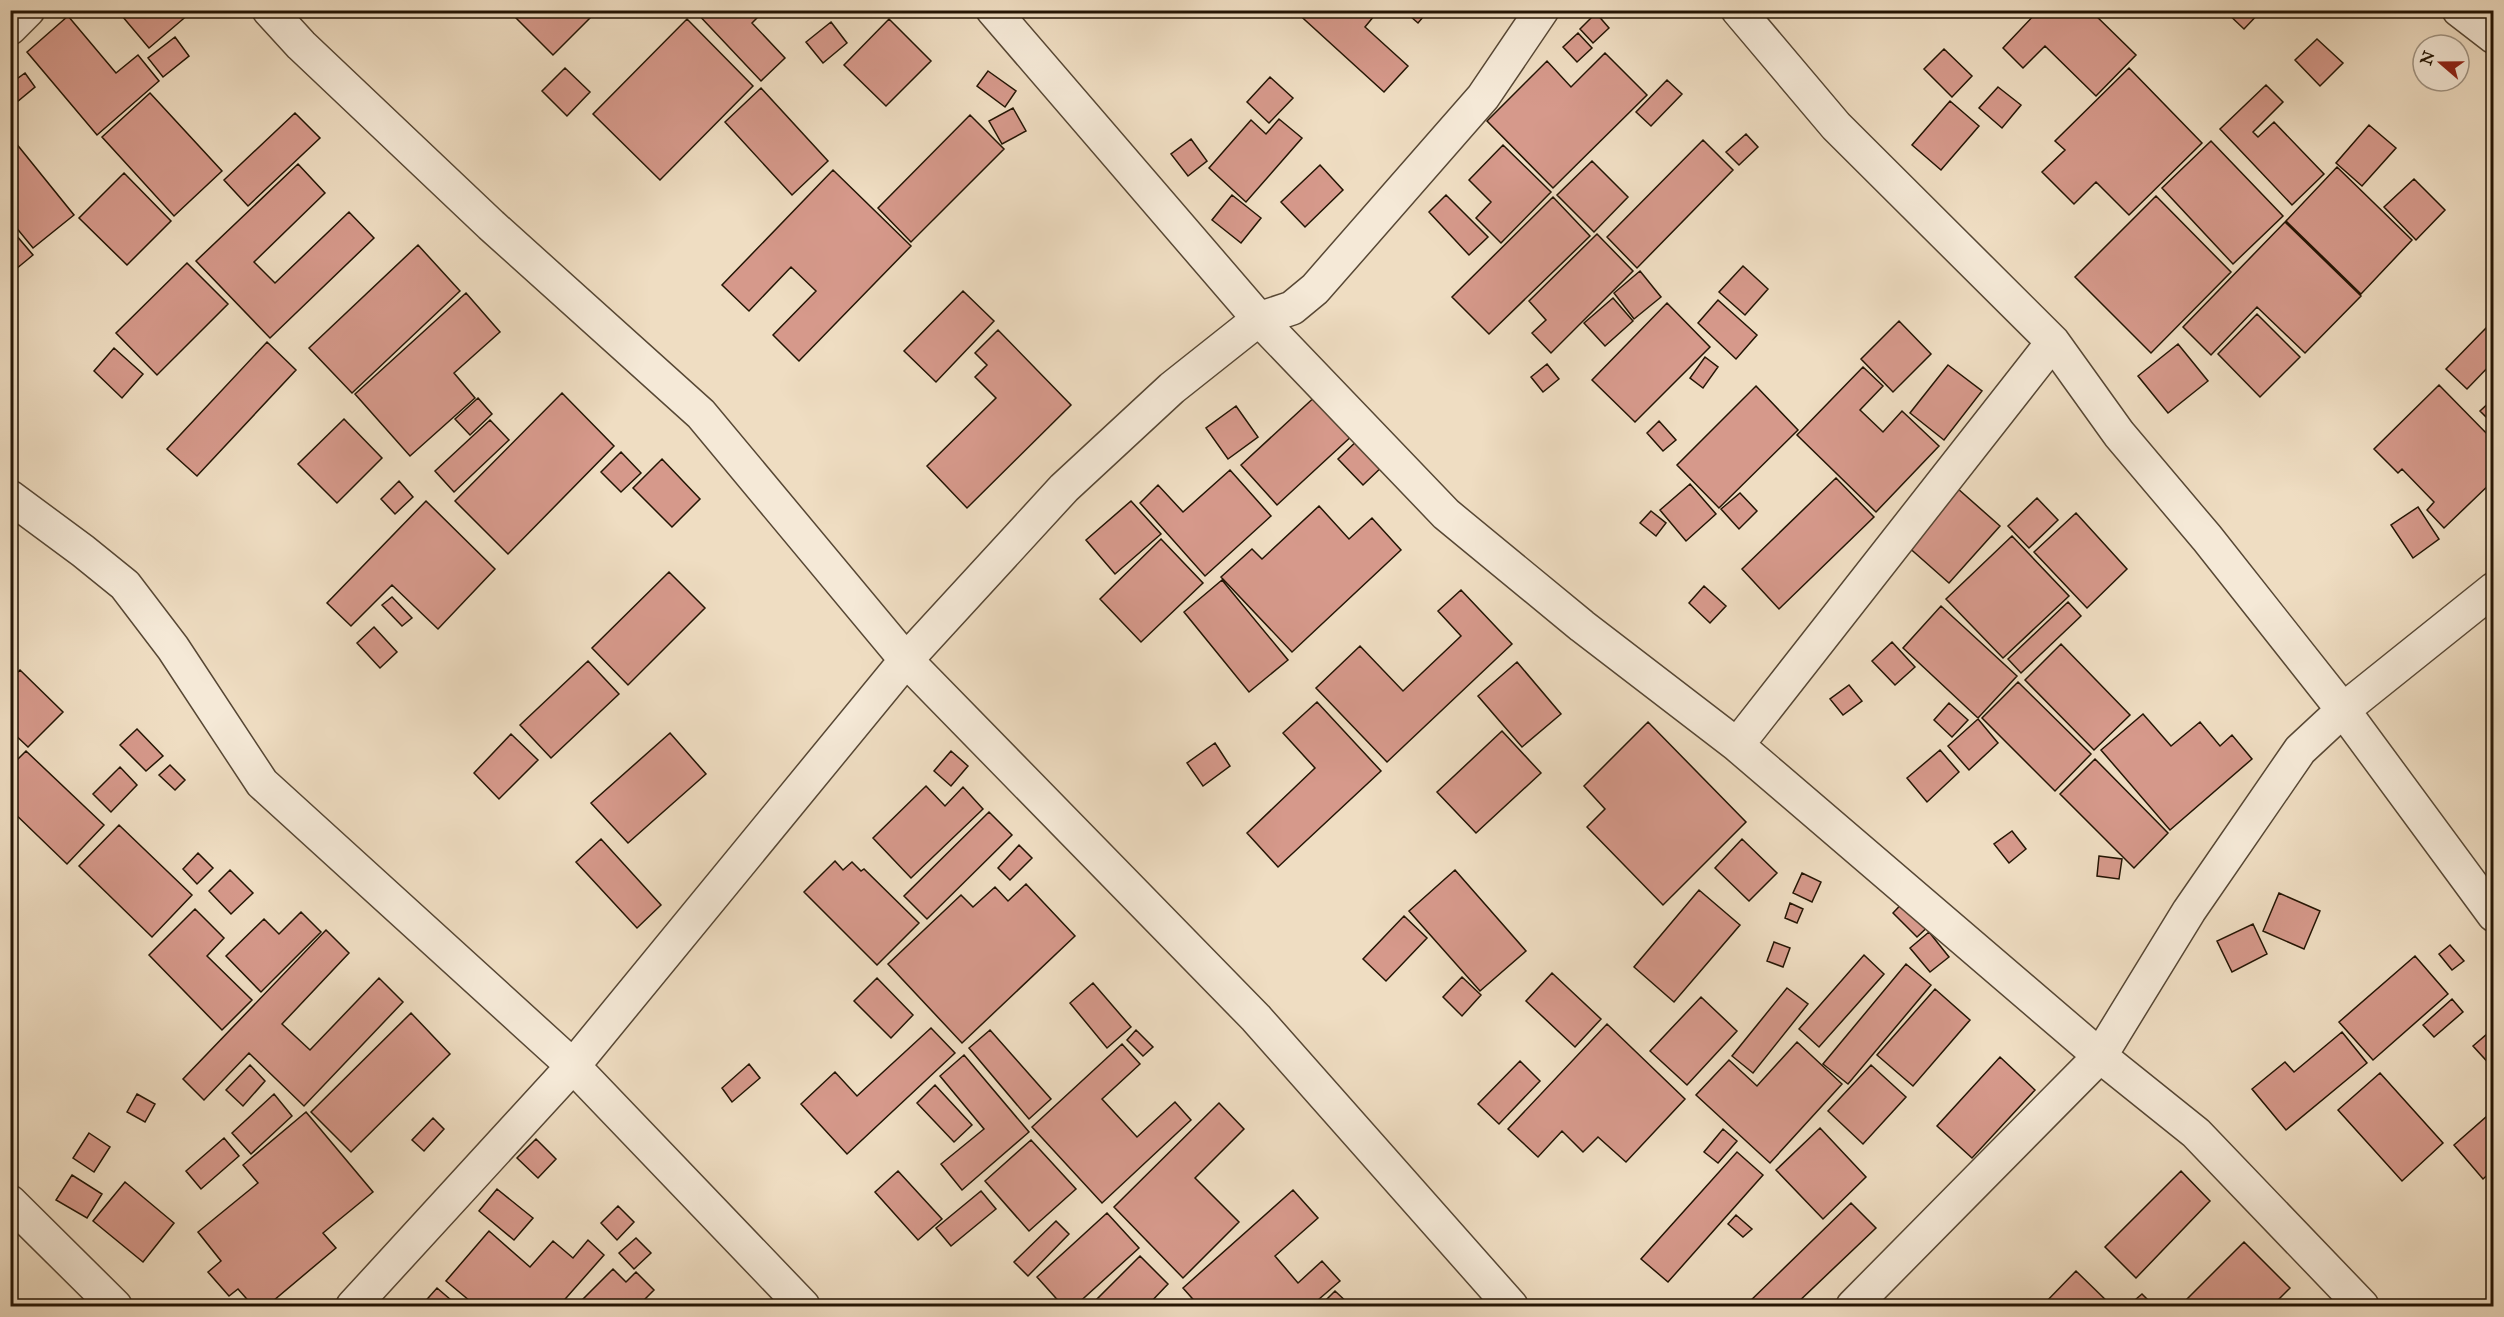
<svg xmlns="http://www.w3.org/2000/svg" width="2504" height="1317" font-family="'IM FELL Great Primer',serif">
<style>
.building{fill:#d6998b;stroke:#241504;stroke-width:1.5}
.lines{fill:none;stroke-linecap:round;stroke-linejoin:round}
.street-casing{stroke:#574734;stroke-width:36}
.street{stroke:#f5e9d7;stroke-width:33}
</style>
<rect width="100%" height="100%" fill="#efddc2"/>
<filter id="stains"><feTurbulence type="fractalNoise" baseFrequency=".00333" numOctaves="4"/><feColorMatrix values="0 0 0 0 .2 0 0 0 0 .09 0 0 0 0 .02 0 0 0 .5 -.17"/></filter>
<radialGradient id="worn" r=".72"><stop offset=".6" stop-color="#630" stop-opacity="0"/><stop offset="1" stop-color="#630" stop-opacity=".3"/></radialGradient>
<!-- building -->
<path class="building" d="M117,10H186L189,14L149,48Z
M522,10H598L553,55L515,17Z
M694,10H765L752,23L785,58L761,81Z
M1294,10H1379L1365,27L1408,66L1384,92Z
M1403,10H1429L1418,23Z
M2039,10H2090L2136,55L2096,96L2045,46L2023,68L2003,48Z
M2224,10H2262L2244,29Z
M1596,13L1609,28L1593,43L1580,29Z
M68,16L116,73L138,55L159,81L97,135L27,52Z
M687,19L753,86L660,180L593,114Z
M889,19L931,61L886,106L844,65Z
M831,22L847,43L823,63L806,42Z
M1578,33L1592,48L1577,62L1563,47Z
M175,37L189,56L163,77L148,58Z
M2317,39L2343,63L2320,86L2295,60Z
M1944,49L1972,76L1952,97L1924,69Z
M1605,53L1647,95L1553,188L1487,121L1547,61L1571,87Z
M565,68L590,92L567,116L542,91Z
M2129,68L2202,143L2129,215L2096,182L2074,204L2042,172L2065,150L2055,141Z
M988,71L1016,91L1005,107L977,86Z
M25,73L35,87L17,102L10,94V84Z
M1270,77L1293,98L1269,123L1247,102Z
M1667,80L1682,94L1651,126L1636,112Z
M2266,85L2283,102L2253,132L2258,137L2274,122L2324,174L2292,205L2220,129Z
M1998,87L2021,105L2002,128L1979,108Z
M761,88L828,161L792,195L725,122Z
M150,93L222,171L174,216L102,137Z
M1950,101L1979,126L1941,170L1912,145Z
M1013,108L1026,131L1002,144L989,121Z
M295,113L320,138L248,206L224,180Z
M970,115L1004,149L911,242L878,208Z
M1279,119L1302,138L1246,202L1209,168L1251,120L1266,134Z
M2369,125L2396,148L2362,186L2336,163Z
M1746,134L1758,147L1739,165L1726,152Z
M1191,139L1207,161L1188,176L1171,154Z
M1703,140L1733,170L1637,268L1607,237Z
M2211,141L2283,216L2233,264L2162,188Z
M15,142L74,215L33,248L10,220V146Z
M1503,145L1551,192L1501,243L1476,218L1491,202L1469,180Z
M1592,161L1628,197L1594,232L1557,195Z
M298,164L325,193L254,262L275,283L349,212L374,238L270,338L196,261Z
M1320,165L1343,190L1305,227L1281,202Z
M2337,167L2412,240L2361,294L2286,221Z
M833,170L911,246L799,361L773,335L816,291L791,267L749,311L722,285Z
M124,173L171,221L127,265L79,218Z
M2414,179L2445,210L2416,240L2384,207Z
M1232,195L1261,218L1241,243L1212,220Z
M1446,195L1488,237L1469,255L1429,212Z
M2156,196L2231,272L2151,353L2075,277Z
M1553,197L1590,236L1489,334L1452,297Z
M2285,222L2361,296L2305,353L2257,307L2211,355L2183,327Z
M10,228L33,255L10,274Z
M1597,234L1633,271L1551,353L1532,333L1546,320L1529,301Z
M418,245L460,291L352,393L309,348Z
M187,263L228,304L157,375L116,333Z
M1743,266L1768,289L1745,315L1719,292Z
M1640,271L1661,297L1634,319L1614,293Z
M963,291L994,321L936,382L904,351Z
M466,293L500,332L454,373L475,398L410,456L355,394Z
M1613,298L1633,321L1605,346L1584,323Z
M1718,300L1757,335L1736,359L1698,323Z
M1667,303L1710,347L1635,422L1592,380Z
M2257,314L2300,357L2260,397L2218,354Z
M1899,321L1931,354L1893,392L1861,359Z
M2486,328L2494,335V361L2467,389L2446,369Z
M998,330L1071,405L967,508L927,466L996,398L975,377L987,365L975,353Z
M267,342L296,370L197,476L167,449Z
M2178,344L2208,381L2168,413L2138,376Z
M114,348L143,374L122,398L94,371Z
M1705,357L1718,367L1703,388L1690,378Z
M1547,364L1559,379L1543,392L1531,377Z
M1948,365L1982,391L1944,440L1910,413Z
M1863,367L1883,386L1860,410L1883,432L1902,411L1939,446L1876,512L1797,435Z
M2439,385L2494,441V480L2444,528L2427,510L2434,502L2402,469L2398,473L2374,449Z
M1756,386L1798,430L1719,508L1677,465Z
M562,393L614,446L508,554L455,501Z
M1319,393L1355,433L1277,505L1241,465Z
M478,398L492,414L470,435L455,419Z
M2494,398V425L2480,411Z
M1236,406L1258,437L1228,459L1206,428Z
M344,419L382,458L337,503L298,464Z
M490,420L509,440L454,492L435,471Z
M1659,421L1676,440L1663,451L1647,433Z
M1363,435L1387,462L1363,485L1338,459Z
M621,452L641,473L621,492L601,472Z
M662,459L700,499L672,527L633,488Z
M1230,470L1271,516L1205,576L1140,503L1158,485L1183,512Z
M1836,478L1874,517L1779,609L1742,569Z
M399,481L413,497L395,514L381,499Z
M1690,484L1716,514L1686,541L1660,510Z
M1957,488L2000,526L1949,583L1906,545Z
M1740,493L1757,511L1739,529L1721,509Z
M2037,498L2058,520L2029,548L2008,526Z
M426,501L495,569L438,629L392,585L351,626L327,603Z
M1131,501L1161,534L1115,574L1086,540Z
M1319,506L1349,539L1372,518L1401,550L1292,652L1221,577L1252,549L1262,559Z
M2418,507L2439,539L2413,558L2391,525Z
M1651,511L1666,523L1656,536L1640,523Z
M2076,513L2127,569L2087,608L2034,552Z
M2012,536L2069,596L2003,658L1946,599Z
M1161,539L1203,583L1141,642L1100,599Z
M669,572L705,608L628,685L592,648Z
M1222,580L1288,660L1249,692L1184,612Z
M1704,586L1726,606L1710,623L1689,603Z
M1461,590L1512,644L1387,762L1316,688L1360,646L1403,691L1461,636L1438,611Z
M392,597L412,618L402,626L382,605Z
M2068,602L2081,616L2021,673L2008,659Z
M1941,606L2017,676L1978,718L1903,648Z
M374,627L397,652L380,668L357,643Z
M1892,642L1915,667L1895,685L1872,661Z
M2061,644L2130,715L2094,750L2025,680Z
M588,661L619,694L551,758L520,725Z
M1517,662L1561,714L1522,747L1478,696Z
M20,670L63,712L28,747L10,730V680Z
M2018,682L2091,754L2055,791L1982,718Z
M1849,685L1862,701L1843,715L1830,699Z
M1317,702L1381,771L1278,867L1247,833L1315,768L1283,733Z
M1949,703L1968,720L1952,737L1934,720Z
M2143,714L2171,746L2200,722L2220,746L2232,735L2252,759L2170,830L2101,750Z
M1978,719L1998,743L1969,770L1948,746Z
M1648,722L1746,822L1663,905L1587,827L1605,809L1584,786Z
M137,729L163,756L146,771L120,745Z
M1502,731L1541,773L1476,833L1437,792Z
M670,733L706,774L628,843L591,803Z
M511,734L538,760L499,799L474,773Z
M1215,743L1230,766L1203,786L1187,763Z
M1940,750L1959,772L1927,802L1907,778Z
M26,751L104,825L67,864L10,809V767Z
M951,751L968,766L951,786L934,771Z
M2095,759L2168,833L2134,868L2060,794Z
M170,765L185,780L175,790L159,775Z
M120,767L137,785L111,812L93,794Z
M926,786L945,806L963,787L983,809L911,878L873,838Z
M989,812L1012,835L927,919L904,896Z
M119,825L192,895L152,937L79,866Z
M2012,831L2026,849L2009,863L1994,844Z
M601,839L661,905L637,928L576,862Z
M1742,839L1777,873L1749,901L1715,868Z
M1019,845L1032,858L1010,880L998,868Z
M198,853L213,868L197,884L183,869Z
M2099,856L2122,859L2119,879L2097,876Z
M835,861L843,870L852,862L861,871L864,869L919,923L877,965L804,892Z
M230,870L253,893L231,914L209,891Z
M1455,870L1526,951L1480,991L1409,911Z
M1802,873L1821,882L1812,902L1793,893Z
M1026,884L1075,936L962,1043L888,964L961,895L973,907L995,887L1008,901Z
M1699,890L1740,925L1674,1002L1634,967Z
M2279,893L2320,911L2304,949L2263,931Z
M1910,895L1935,920L1917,937L1893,913Z
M1790,903L1803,909L1797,923L1785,918Z
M195,909L224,938L207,956L252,1000L222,1030L149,955Z
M301,912L321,932L261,992L226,956L264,919L279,934Z
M1404,916L1427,938L1386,981L1363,959Z
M2253,924L2267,954L2232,972L2217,941Z
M326,930L349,953L282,1024L310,1050L379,978L403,1002L304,1106L249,1053L204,1100L183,1079Z
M1929,932L1949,957L1930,972L1910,948Z
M1774,942L1790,948L1783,967L1767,961Z
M2450,945L2464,961L2452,970L2439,954Z
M1864,955L1884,974L1819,1047L1799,1029Z
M2415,956L2448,994L2373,1060L2339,1022Z
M1906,964L1931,985L1848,1084L1823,1064Z
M1552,973L1601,1019L1575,1047L1526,1001Z
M1462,977L1481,995L1462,1016L1443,997Z
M877,978L913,1015L891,1038L854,1001Z
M1093,983L1131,1027L1107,1048L1070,1003Z
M1787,988L1808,1004L1753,1073L1732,1056Z
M1935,989L1970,1020L1913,1086L1877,1055Z
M1701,997L1737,1031L1687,1085L1650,1051Z
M2452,999L2463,1012L2434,1037L2423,1025Z
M411,1013L450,1054L351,1152L311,1112Z
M1607,1024L1685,1099L1626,1162L1598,1137L1583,1152L1562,1131L1538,1157L1508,1129Z
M931,1028L955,1053L847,1154L801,1104L835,1072L857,1096Z
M2494,1028V1069L2473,1046Z
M990,1030L1051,1099L1029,1119L969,1048Z
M1136,1030L1153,1047L1143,1056L1127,1040Z
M2342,1032L2367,1063L2286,1130L2252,1089L2285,1062L2294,1072Z
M1797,1042L1842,1084L1770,1163L1696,1095L1729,1060L1757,1086Z
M1122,1044L1140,1064L1102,1099L1137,1137L1175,1102L1191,1120L1102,1203L1032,1127Z
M964,1055L1029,1132L962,1190L941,1164L984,1129L940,1076Z
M2000,1057L2035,1090L1972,1158L1937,1126Z
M1520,1061L1540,1081L1499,1124L1478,1104Z
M749,1064L760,1078L732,1102L722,1088Z
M250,1065L265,1081L243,1106L226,1090Z
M1871,1065L1906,1097L1863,1144L1828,1111Z
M2380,1073L2443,1143L2402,1181L2338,1110Z
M935,1085L972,1125L954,1142L917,1103Z
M137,1094L155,1104L145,1122L127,1112Z
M274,1094L292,1116L251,1154L232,1133Z
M1219,1103L1244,1129L1195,1178L1239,1222L1183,1278L1114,1207Z
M2494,1110V1169L2483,1179L2454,1145Z
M306,1112L373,1192L323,1233L336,1248L267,1306H253L238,1289L229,1296L208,1272L221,1261L198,1232L258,1183L243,1165Z
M433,1118L444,1129L424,1151L412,1140Z
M1820,1128L1866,1177L1823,1219L1776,1170Z
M1723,1129L1737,1141L1718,1163L1704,1152Z
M89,1133L110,1147L94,1172L73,1158Z
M224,1138L239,1156L201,1189L186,1171Z
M536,1139L556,1159L538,1178L517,1158Z
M1031,1140L1076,1189L1029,1231L985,1181Z
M1737,1152L1763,1175L1668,1282L1641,1259Z
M898,1171L942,1219L918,1240L875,1192Z
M2181,1171L2210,1201L2136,1278L2105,1247Z
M72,1175L102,1194L87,1218L56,1200Z
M125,1182L174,1223L143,1262L93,1221Z
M497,1189L533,1218L514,1240L479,1211Z
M1293,1190L1318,1218L1275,1256L1298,1283L1322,1261L1340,1281L1311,1306H1199L1183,1288Z
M981,1191L996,1209L951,1246L936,1228Z
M1851,1203L1876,1228L1794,1306H1745Z
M618,1206L634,1222L617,1240L601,1223Z
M1107,1213L1139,1248L1075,1306H1063L1037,1277Z
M1736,1215L1752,1229L1743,1237L1728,1224Z
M1056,1221L1069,1234L1028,1276L1014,1262Z
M489,1231L530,1267L553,1241L573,1258L588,1240L604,1255L559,1306H476L446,1281Z
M636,1238L651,1253L634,1269L619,1253Z
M2244,1242L2290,1288L2272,1306H2180Z
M1140,1256L1168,1284L1147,1306H1099L1094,1302Z
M613,1269L626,1282L636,1272L654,1290L638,1306H576Z
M2076,1271L2112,1306H2042Z
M437,1288L458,1306H421Z
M1335,1291L1351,1306H1320Z
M2142,1294L2154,1306H2128Z"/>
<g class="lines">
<!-- street casing -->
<g class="street-casing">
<path id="street" d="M269,10L301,45L491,225L701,414L906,660L1256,1018L1511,1306
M993,10L1259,319L1446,514L1582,626L1737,745L2100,1056L2196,1133L2362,1306
M1738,10L1836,126L2053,342L2119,434L2207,538L2343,710L2300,750L2189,911L2100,1056L1853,1306
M2459,10L2494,37
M10,28L28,10
M10,497L83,551L125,585L173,648L262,783L573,1066L803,1306
M2494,589L2343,710L2494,915
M1737,745L2053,342
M10,1202L115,1306
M353,1306L573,1066L906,660L1064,488L1172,388L1259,319L1292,308L1315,289L1483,97L1542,10"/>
</g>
<!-- street -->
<use href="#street" class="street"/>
</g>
<!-- margin -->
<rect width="2504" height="1317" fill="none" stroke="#efddc2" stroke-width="36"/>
<rect x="12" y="12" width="2480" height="1293" fill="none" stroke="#241504" stroke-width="3"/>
<rect x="18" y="18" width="2468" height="1281" fill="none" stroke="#241504" stroke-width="1.5"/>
<!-- north arrow -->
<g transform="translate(2441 63) rotate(290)"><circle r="28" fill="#f5e9d7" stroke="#a19483" stroke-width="1.5"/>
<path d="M0-4.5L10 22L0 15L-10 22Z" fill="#8f2418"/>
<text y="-9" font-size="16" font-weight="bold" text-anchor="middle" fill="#241504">N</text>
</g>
<rect width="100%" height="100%" filter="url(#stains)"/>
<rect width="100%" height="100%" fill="url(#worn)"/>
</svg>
